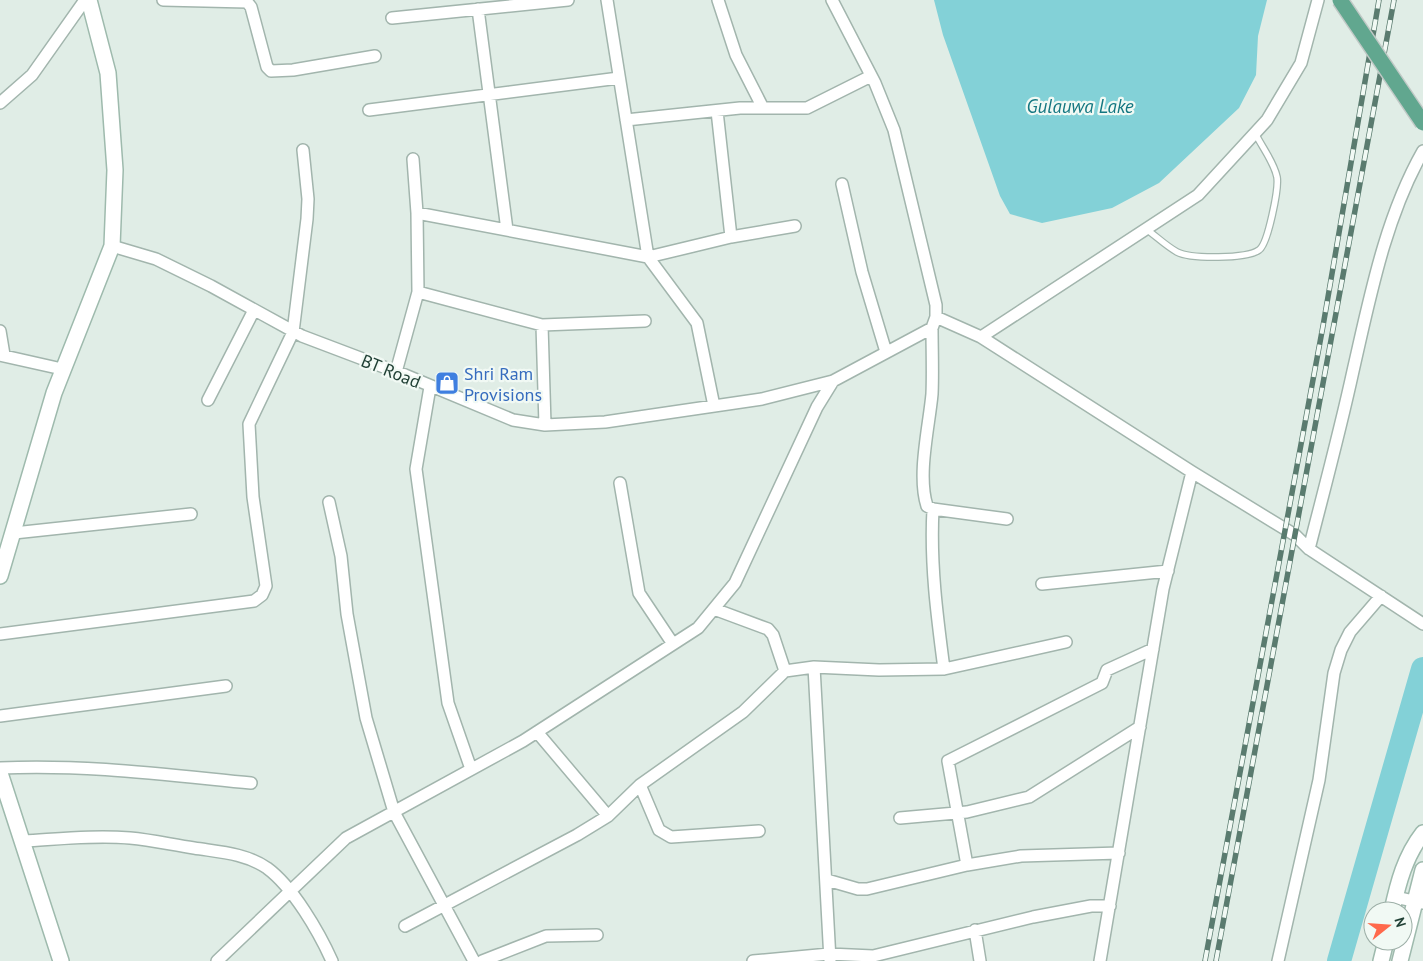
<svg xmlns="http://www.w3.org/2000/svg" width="1423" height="961" font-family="'PT Sans',sans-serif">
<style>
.water{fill:#83d1d7}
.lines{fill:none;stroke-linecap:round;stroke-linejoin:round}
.river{stroke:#83d1d7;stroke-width:24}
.lane-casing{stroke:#a2b5ad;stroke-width:8}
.street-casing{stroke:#a2b5ad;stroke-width:14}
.secondary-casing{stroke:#9ebaad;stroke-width:18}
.lane{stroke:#fff;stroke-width:5.5}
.street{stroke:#fff;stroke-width:11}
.secondary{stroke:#fff;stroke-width:15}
.rail-casing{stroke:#5a7b6f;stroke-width:5.5}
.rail{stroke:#f1f9f4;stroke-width:4;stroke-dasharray:11;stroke-linecap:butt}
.primary-bridge-casing{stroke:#c0c9c6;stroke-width:18;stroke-linecap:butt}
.primary-bridge{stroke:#61a78f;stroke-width:15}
.labels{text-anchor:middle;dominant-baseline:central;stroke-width:4.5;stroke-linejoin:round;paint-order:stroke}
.street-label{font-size:18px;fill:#1f3f34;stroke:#f1f9f4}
.shop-label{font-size:18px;fill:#366cbe;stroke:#f1f9f4;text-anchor:start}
.water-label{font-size:19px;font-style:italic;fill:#147781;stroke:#f1f9f4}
</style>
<rect width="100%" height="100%" fill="#e0ede6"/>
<!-- water -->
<path class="water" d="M934,0H1267L1258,36L1256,75L1239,108L1159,183L1112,208L1042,223L1010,214L1000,196L943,35Z"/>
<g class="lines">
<!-- river -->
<path class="river" d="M1339,961L1423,669"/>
<!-- lane casing -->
<g class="lane-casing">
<path id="lane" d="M1146,229C1156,236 1166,246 1177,252C1190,259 1247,259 1259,250C1268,244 1279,188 1277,177C1274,162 1262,147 1255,133"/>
</g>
<!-- street casing -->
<g class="street-casing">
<path id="street" d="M163,0L247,2L251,7L267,67L271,71L293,70L375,56
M607,0L648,257L697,323L714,406
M718,0L736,55L763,108
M478,9L507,230
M392,18L568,0
M0,103L32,75L85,0
M369,110L619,78
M717,111L731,237
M626,120L740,108H807L871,76
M413,159L417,213
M842,184L862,272L886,352
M112,246L156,259L211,286L302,336L405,375L513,420L545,425L605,422L762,399L833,381
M418,292L542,325L645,321
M936,317L981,337L1192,472L1295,535L1309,549L1423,624
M542,325L545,425
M932,328C932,349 933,372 932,394C929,427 917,475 927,506L933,509L1007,519
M0,331L4,355
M981,337L1198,195L1267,120L1301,63L1318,0
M0,355L62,369
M396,372L418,292L417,213L648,257L731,237L795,226
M430,387L416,469L448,703L471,769
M208,400L254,310
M620,483L639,593L673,644
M329,502L341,556L347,614L366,718L394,812L474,961
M933,509C930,563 937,616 944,669
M14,533L191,514
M1309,549C1324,490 1340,431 1353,371C1370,297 1385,218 1423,151
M1042,584L1168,571
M714,609L768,629L773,635L785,671
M0,634L254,601L262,595L266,586L253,497L249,424L293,332L307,219L308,199L303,150
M814,667L830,960
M0,716L226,686
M537,732L608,816
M0,768C84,764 168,775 251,783
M640,785L659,830L671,837L759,831
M900,818L967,812L1029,797L1140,727
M24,841C59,839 95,835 130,838C152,840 173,845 194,848C219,852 245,853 267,868C293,887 319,932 332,961
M967,865L948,761L1102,683L1107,670L1153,649
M827,880L858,889H867L967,865L1021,856L1119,853
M1395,897L1423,903
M405,926L577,835L608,816L640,785L743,712L785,671L814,667L879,670L944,669L1066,642
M975,930L980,961
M217,961L346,838L523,741L698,628L735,583L817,407L833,381L932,328L936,317V305L894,130L875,83L832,0
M482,961L546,936L597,935
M753,961L829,954L873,956L1033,917L1091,906H1110
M1100,961L1163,589L1192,472
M1278,961L1319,780L1334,673L1341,650L1350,632L1381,596"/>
</g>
<!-- secondary casing -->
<g class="secondary-casing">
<path id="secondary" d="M0,576L54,393L112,246L115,170L108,73L89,0
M0,773L61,961
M1392,911C1398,883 1405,856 1423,833
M1381,961L1386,941
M1400,961L1423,870"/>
</g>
<!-- lane -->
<use href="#lane" class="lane"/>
<!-- street -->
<use href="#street" class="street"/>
<!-- secondary -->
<use href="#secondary" class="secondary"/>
<!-- rail casing -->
<g class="rail-casing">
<path id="rail" d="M1205,961L1323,326L1379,0
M1216,961L1394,0"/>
</g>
<!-- rail -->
<use href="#rail" class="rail"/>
<!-- primary-bridge casing -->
<g class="primary-bridge-casing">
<path id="primary-bridge" d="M1340,0L1423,123"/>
</g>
<!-- primary-bridge -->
<use href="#primary-bridge" class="primary-bridge"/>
</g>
<!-- icons -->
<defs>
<g id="shop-square" transform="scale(1.25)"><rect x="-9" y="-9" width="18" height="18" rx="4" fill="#3f7fe0" stroke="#f1f9f4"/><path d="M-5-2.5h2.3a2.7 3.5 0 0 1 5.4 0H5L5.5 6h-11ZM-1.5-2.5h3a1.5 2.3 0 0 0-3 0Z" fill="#fff"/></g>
</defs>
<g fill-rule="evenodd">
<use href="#shop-square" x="447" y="383"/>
</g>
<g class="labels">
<!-- street labels -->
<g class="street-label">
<text transform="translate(391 371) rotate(22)">BT Road</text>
</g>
<!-- shop labels -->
<g class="shop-label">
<text x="464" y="373">Shri Ram<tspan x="464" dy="21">Provisions</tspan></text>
</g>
<!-- water labels -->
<g class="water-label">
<text x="1080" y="106">Gulauwa Lake</text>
</g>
</g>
<!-- north arrow -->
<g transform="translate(1388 926) rotate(73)"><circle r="24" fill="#f1f9f4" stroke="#9dafa7"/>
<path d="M0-4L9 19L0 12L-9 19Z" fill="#ff694c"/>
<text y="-8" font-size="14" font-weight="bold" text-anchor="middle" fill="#1f3f34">N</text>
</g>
</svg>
